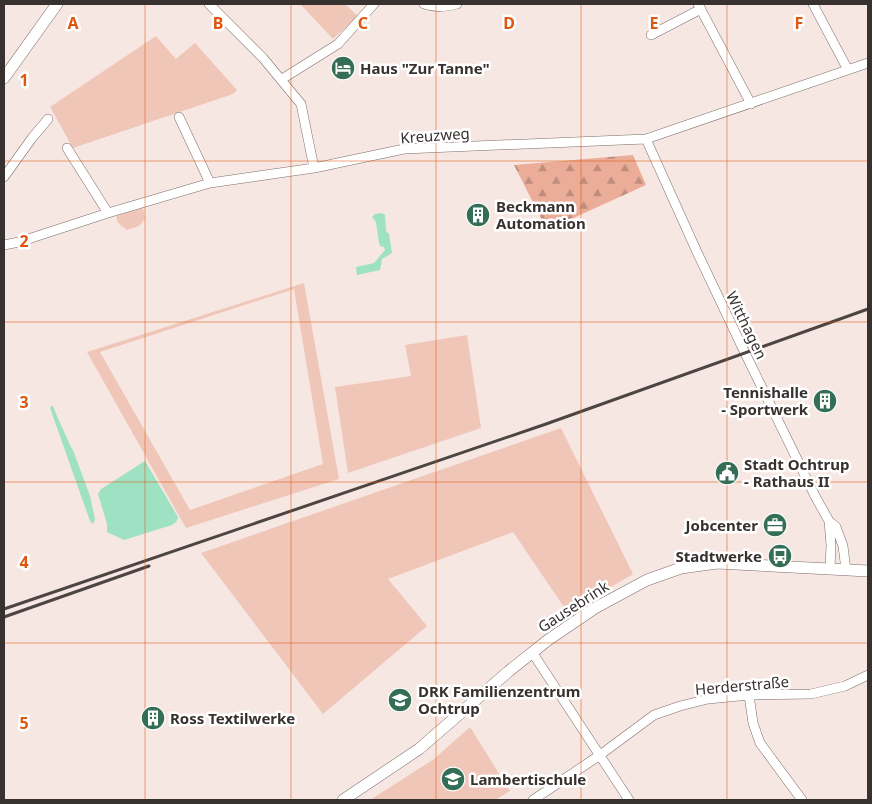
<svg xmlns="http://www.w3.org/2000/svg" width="872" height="804" font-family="'Noto Sans',sans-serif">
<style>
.green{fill:#f0c6b9;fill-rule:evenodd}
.forest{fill:url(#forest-firs)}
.water{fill:#9ee1c3}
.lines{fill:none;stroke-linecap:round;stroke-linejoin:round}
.street-casing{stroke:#7c6e6a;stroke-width:10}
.secondary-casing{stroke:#7c6e6a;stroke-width:12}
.street{stroke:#fff;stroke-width:9}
.secondary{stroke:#fff;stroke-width:11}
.rail{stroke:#4c4543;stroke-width:3}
.grid{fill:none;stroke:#df570e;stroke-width:1;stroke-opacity:0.55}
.labels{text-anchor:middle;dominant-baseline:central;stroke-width:5;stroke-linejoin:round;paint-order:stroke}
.poi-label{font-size:15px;font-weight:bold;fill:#37312f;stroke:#fff;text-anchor:start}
.street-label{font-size:15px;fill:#37312f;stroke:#fff}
.grid-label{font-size:16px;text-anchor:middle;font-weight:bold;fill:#df570e;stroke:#fff;stroke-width:5;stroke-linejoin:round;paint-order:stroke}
</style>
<defs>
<pattern id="forest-firs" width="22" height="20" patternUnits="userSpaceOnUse" patternTransform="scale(1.25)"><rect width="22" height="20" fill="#ebac98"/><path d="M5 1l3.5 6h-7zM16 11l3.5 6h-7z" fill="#bf8d7c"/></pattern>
</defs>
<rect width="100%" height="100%" fill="#f7e7e2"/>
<!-- green -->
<path class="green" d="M300,4H345L358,16L333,39Z
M156,36L176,59L195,43L237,90L233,94L73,148L50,107Z
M143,208L145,219L139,226L127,230L118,223L116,216Z
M304,283L339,479L186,528L87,352ZM294,289L323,464L190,510L100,352Z
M467,335L481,428L348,473L335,387L411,376L405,345Z
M561,428L633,574L568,613L513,532L388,579L427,626L323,714L201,553Z
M470,727L510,791L495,800H370L434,759Z"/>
<!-- forest -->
<path class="forest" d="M633,155L646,185L547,230L514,165Z"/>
<!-- water -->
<path class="water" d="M381,213L385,215L386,231L389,234L392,253L382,259L380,270L357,275L356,267L374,263L385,250L384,247L380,246L379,243L376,222L372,217L375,214Z
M51,406H53C58,420 65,433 71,447L73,450L90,496L95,519L93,524L90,521L50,408Z
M145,461L178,517C177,522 175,523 172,525L124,540L107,532V524L98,494L101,489Z"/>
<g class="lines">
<!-- street casing -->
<g class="street-casing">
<path id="street" d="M209,4L263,58L301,104L314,168
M424,4C436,8 444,7 457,4
M698,4L751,104
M813,4L848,70
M651,35L701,9
M282,79L338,44L374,4
M179,117L210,183
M646,139L697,252L745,353L815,496L829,521L836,527L843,546L846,570
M67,148L108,213
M4,177L32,138L48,119
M4,245L19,242L108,213L210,183L314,168L404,149L646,139L868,63
M829,521L831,545L830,568
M532,652L629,800
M749,695L753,723L760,743L802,800
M533,800L600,755L654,715L680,706L708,699L749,695L811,694L845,686L868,675"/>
</g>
<!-- secondary casing -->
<g class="secondary-casing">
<path id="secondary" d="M4,78L57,4
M343,800L419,749L509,671L548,640L595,608L647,580L681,568L717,563L868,571"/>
</g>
<!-- street -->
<use href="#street" class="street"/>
<!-- secondary -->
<use href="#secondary" class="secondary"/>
<!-- rail -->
<path class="rail" d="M4,609L546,424L868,309
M4,617L149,566"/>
</g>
<!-- grid -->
<path class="grid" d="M145,4V800M291,4V800M436,4V800M581,4V800M727,4V800M4,161H868M4,322H868M4,482H868M4,643H868"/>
<!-- icons -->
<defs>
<g id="hotel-disc" transform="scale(1.25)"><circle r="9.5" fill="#356e57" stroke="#fff"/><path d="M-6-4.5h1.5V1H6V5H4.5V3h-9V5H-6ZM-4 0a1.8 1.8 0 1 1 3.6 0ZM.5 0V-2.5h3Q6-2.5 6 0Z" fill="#fff"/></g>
<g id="building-disc" transform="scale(1.25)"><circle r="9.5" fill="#356e57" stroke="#fff"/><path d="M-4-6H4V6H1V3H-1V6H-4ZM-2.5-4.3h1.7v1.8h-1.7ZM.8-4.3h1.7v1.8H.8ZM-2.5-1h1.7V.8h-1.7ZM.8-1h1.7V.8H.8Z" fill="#fff"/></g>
<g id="civic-disc" transform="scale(1.25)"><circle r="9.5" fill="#356e57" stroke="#fff"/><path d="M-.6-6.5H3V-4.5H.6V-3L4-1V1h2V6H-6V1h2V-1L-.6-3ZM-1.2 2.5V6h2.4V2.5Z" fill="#fff"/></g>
<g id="office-disc" transform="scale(1.25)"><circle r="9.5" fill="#356e57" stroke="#fff"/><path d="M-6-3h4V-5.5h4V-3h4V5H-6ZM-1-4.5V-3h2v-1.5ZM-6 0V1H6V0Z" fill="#fff"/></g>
<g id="bus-disc" transform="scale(1.25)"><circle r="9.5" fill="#356e57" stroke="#fff"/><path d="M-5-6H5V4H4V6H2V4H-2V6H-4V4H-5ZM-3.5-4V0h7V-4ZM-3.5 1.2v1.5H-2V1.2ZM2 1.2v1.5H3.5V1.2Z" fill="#fff"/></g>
<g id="school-disc" transform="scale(1.25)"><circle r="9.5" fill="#356e57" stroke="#fff"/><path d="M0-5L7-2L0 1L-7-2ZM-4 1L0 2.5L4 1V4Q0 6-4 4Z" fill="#fff"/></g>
</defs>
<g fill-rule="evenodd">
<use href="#hotel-disc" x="343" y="68"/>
<use href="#building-disc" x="478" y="215"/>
<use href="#building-disc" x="825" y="401"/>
<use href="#civic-disc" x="727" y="473"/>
<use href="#office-disc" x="775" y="525"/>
<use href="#bus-disc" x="780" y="556"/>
<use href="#school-disc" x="400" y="700"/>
<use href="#building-disc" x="153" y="718"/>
<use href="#school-disc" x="453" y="779"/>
</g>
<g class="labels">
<!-- poi labels -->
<g class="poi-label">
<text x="360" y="68">Haus "Zur Tanne"</text>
<text x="496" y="206">Beckmann<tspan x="496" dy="17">Automation</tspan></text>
<text x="808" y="392" text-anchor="end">Tennishalle<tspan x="808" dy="17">- Sportwerk</tspan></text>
<text x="744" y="464">Stadt Ochtrup<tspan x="744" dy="17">- Rathaus II</tspan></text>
<text x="758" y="525" text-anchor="end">Jobcenter</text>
<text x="762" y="556" text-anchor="end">Stadtwerke</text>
<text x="418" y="691">DRK Familienzentrum<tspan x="418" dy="17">Ochtrup</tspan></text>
<text x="170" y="718">Ross Textilwerke</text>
<text x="470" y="779">Lambertischule</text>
</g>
<!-- street labels -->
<g class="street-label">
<text transform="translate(435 135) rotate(-4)">Kreuzweg</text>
<text transform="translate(747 325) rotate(64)">Witthagen</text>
<text transform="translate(573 606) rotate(-33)">Gausebrink</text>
<text transform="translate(742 685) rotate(-5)">Herderstraße</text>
</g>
</g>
<g class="grid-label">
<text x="73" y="29">A</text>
<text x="218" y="29">B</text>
<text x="363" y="29">C</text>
<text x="509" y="29">D</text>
<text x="654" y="29">E</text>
<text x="799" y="29">F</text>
<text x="24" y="86">1</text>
<text x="24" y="247">2</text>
<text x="24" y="408">3</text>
<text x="24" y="568">4</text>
<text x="24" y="729">5</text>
</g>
<!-- border -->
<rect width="872" height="804" fill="none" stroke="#37312f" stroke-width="10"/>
</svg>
